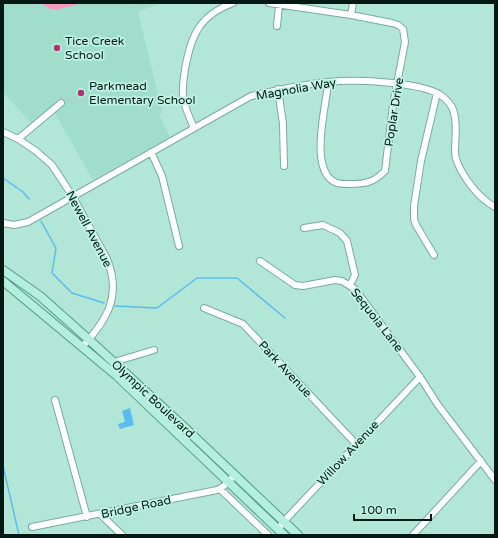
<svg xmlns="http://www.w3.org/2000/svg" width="498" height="538" font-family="'Varela Round',sans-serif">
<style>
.built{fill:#a0decb}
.green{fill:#f69bc0}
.water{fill:#5abdf1}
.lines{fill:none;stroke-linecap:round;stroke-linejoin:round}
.stream{stroke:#5abdf1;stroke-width:1.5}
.minor-casing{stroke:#79ac9d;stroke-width:8}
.major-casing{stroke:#559c89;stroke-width:10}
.minor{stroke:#fff;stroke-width:6}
.major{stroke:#b3eede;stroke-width:8}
.poi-dot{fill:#b52f72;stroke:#bff3e3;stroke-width:1.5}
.labels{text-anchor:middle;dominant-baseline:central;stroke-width:3.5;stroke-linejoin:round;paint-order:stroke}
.poi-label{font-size:12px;fill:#051913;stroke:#bff3e3;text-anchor:start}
.street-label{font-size:12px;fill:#051913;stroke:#bff3e3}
</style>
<rect width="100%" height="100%" fill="#b2e6d6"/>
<!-- built -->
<path class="built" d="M3,3H161L138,12L162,111L159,116L170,137L93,180L52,108L31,123L3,92Z"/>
<!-- green -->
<path class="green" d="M41,3H83L56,10L54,9H50Z"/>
<!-- water -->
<path class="water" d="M130,408L134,425L120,429L118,424L125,422L122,411Z"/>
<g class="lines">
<!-- stream -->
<path class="stream" d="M3,178L23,192L29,199
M41,221L56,248L52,273L72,293L104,303
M115,306L157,308L197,278H237L285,318
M3,466L19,535"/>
<!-- minor casing -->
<g class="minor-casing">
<path id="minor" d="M269,3L351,15L392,23L398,25L403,29L405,42L393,105L385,171C373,183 365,184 349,184C345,184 340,184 337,183C307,172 327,104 328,82
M351,15L353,3
M277,26L279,5
M278,89L283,124L284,166
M194,128C190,118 184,107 183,96C182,87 184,78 185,69C191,35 200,15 233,3
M3,132L18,139L36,151L52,165L73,197L107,259C122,296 107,320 82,347
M18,139L61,103
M151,152L162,176L179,246
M3,223L14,225L28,222L251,96C277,90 303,84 329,82C354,79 414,82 437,93C443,96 448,101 452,107C458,121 455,138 455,152C455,166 474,192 485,200C488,203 492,205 495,207
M304,228L323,225L340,233L347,241L355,275L350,285
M434,255L416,225L414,219V206L421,161L437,93
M260,261L295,285L303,286L335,280L342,281L355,289L420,377L438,405L495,480
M204,308L243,324L356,444
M114,362L154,350
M55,400L87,517
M220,489L268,535
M100,514L122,535
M32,527L217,490L224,486L235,475
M278,529L288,517L420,377
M413,535L481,461"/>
</g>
<!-- major casing -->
<g class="major-casing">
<path id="major" d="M3,270L40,296L95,345L184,427L298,535
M3,281L117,376L284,535"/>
</g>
<!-- minor -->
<use href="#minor" class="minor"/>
<!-- major -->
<use href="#major" class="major"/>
</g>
<!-- markers -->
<g class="poi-dot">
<circle cx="57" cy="48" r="4"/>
<circle cx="81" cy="93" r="4"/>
</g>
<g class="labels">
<!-- poi labels -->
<g class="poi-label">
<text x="65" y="41">Tice Creek<tspan x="65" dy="14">School</tspan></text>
<text x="89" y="86">Parkmead<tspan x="89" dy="14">Elementary School</tspan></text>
</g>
<!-- street labels -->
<g class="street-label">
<text transform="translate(296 89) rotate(-10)">Magnolia Way</text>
<text transform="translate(394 112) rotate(-81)">Poplar Drive</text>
<text transform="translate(89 229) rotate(62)">Newell Avenue</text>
<text transform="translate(377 320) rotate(52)">Sequoia Lane</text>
<text transform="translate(285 369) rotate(47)">Park Avenue</text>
<text transform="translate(153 399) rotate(43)">Olympic Boulevard</text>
<text transform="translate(348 453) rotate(-47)">Willow Avenue</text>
<text transform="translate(136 507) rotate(-12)">Bridge Road</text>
</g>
</g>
<!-- border -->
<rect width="498" height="538" fill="none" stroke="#051913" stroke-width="8"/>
<!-- scale -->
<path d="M354 514v6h77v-6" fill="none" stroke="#051913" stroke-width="2"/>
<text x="360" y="514" font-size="12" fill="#051913" stroke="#bff3e3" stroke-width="3" paint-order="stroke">100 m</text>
</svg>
